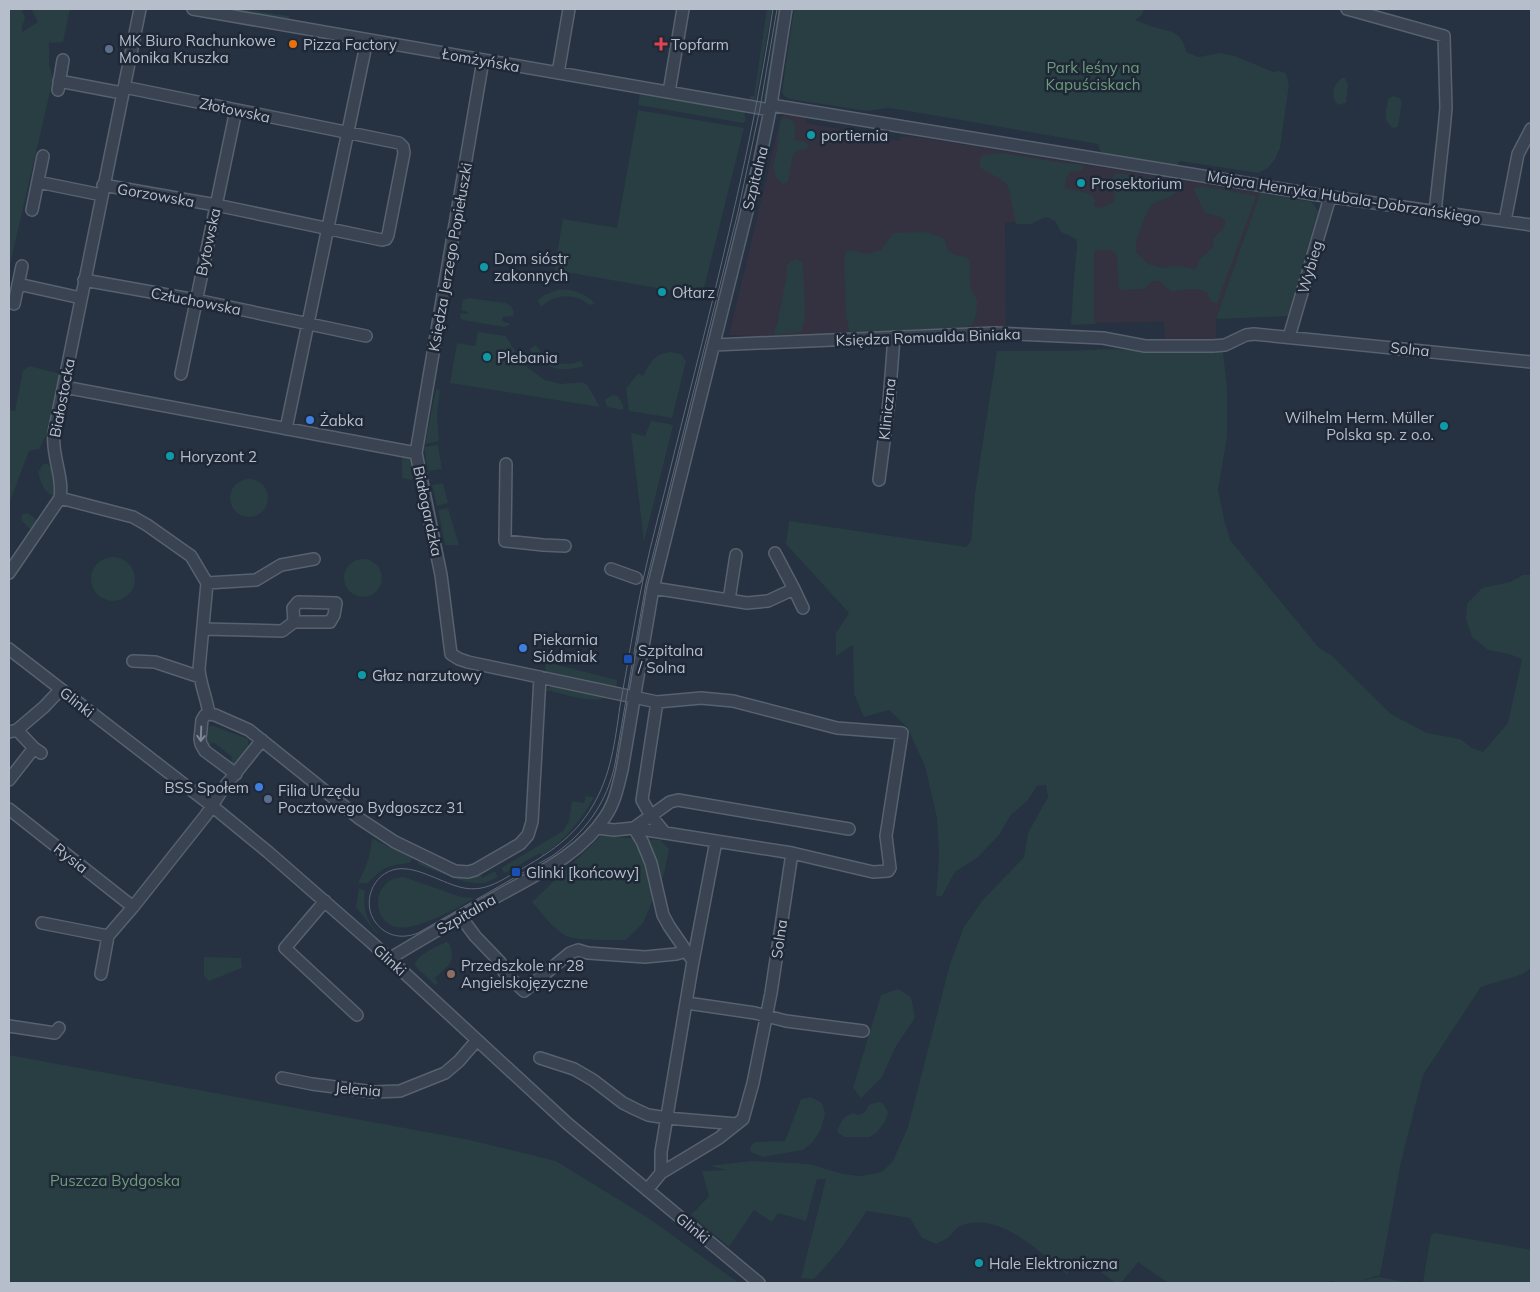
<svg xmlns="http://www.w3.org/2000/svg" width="1540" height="1292" font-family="Mulish,sans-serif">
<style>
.medical{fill:#343241}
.green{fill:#283e42}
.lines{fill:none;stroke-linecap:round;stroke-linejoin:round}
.minor-casing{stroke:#58616e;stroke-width:14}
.minor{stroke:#3a4351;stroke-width:11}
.tram{stroke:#5c6777;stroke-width:1}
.oneway{stroke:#7f8794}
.food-dot{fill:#e8710a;stroke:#1f2836;stroke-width:2}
.health-dot{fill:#e0444e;stroke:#1f2836;stroke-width:2}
.service-dot{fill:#5c6f8a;stroke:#1f2836;stroke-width:2}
.culture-dot{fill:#0f9aa8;stroke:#1f2836;stroke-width:2}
.shop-dot{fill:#3f7fe0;stroke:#1f2836;stroke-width:2}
.transit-dot{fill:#1a4fb4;stroke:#1f2836;stroke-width:2}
.education-dot{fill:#8d6e63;stroke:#1f2836;stroke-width:2}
.labels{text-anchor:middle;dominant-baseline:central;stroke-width:5;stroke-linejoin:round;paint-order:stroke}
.poi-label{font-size:15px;fill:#b7becb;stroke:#1f2836;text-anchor:start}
.street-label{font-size:15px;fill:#b7becb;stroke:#1f2836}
.park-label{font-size:15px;fill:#6e9c79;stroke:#1f2836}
</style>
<rect width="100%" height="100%" fill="#263141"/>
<!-- medical -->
<path class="medical" d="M784,114L806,118L805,123L852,131L856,137L867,139L869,135L899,141L900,137L911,136L1260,193L1216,319V342L1165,344L1164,322L1075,323L1080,235L1063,216L1005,223L1006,328L761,336L729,335L781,117Z"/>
<!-- green -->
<path class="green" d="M9,9H22L25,19L22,26V32L38,22L31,9H70L63,42L51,43L49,41V64L53,79L9,269Z
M215,9H241L289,16V17L288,20Z
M767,9H772L755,103L749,102L750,96H754Z
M778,9H781L767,99L763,102Z
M794,9H1144L1142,15L1135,20C1141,22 1147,25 1154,27C1171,32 1182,31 1186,52L1198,57L1220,53L1235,56L1273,72L1279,71L1286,73L1289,85L1280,148L1275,159L1268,168L1258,173L1179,161L1177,167L1108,156L1100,151L1098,144L909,111L888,108L867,111L789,99L784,96L782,92Z
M1342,78H1345L1348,84L1346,103L1338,105C1330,97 1333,84 1342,78Z
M640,92L744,110L746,121L743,123L638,105Z
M1393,96L1400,98L1402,102L1398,127L1393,128C1382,120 1386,111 1388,99Z
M638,110L744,128L702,296L554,270L563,219L617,228Z
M785,118C800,121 794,129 795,140L805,142L808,145L807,149L800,150L793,154L788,182L783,184C769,173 774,165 777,151C779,141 778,131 780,121Z
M1002,153L1063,163L1076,164L1084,166L1082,170L1070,172L1066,179L1065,188L1091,194L1095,200L1094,206L1102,208L1114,202L1115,196L1113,181L1115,173L1179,182L1183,188L1169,197L1152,204L1145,217L1136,241V252L1148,264L1163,268L1175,266L1196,269L1200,259L1213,247V239L1225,226V220L1219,216L1205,213L1194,190L1195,188L1202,186L1256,196L1217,303L1211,302L1208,293C1197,287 1184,289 1172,292L1159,281H1153L1144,289L1119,290L1117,259L1115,252C1109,249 1099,248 1094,252V320L1096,324L1071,325L1074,278L1077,245L1076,239L1061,232L1055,221L1049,218L1045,217L1031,224H1016L1009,189L1005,182L979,167L980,159L984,155Z
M1260,193L1312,202L1318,211L1288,316L1216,319Z
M926,232L945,239C945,252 955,256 967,257C973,267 968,277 971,288C971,291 974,295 976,298C979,307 976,317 972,325L960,328L850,332L846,317L844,257L846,252L850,250L866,254L881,250L893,233Z
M795,259L803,262L805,310L804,322L801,332L775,335L774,331L777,325L787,275V265Z
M557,290C572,288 584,293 595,303L590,305C574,293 556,293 541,307L538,300L544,295Z
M468,298L506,303L511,306L514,312L513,316L503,317L502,321L511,324L504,327L463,320L460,318L461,313L467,314L468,312L461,310L463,300Z
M478,332L506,336L522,363L543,379L560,384L583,382L588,386L600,407L450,383L457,343L475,346Z
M536,345C546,362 563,368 581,361L584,366C559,373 545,369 529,349Z
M1106,349L1223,352L1227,388V437L1218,490L1225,523L1230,540L1319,648L1331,655L1391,714L1427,733L1460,739L1472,748L1483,752L1508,723L1522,659L1509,654L1488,650L1472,637L1466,619L1467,604L1482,588L1510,582L1523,575H1531V968L1523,974L1481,987L1423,1075L1401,1162L1380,1275L1360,1281L1379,1277L1410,1283H1341L1330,1281L1329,1283H1168L1138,1262L1121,1283H1115L1081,1256L1067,1274C1039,1252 999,1210 960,1226C954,1229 952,1236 946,1239C943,1241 939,1242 936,1244L922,1238L910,1218L867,1211L840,1250L814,1279L801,1278L826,1179H817L806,1221L778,1213L772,1222L754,1210L729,1247L691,1215L709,1196L702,1171L727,1170L709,1166L750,1161L793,1163L809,1164L843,1174L861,1176L882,1172L893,1161L908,1127L950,964L964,927L982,901L1024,857L1028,833L1048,797L1046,785L1037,786L1028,800L1010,816L1000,834L977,858L955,872L942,896H936L939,856L937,818L925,766L907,727L889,710L864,717L854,694L853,645L836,656V633L849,613L786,544L789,521L966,547L971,541L975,493L997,351H1067Z
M670,352L681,354L686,361L672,418L629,411L626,389L638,373L643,376C650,363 654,354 670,352Z
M29,366L61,374L48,431L39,449L29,451L9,504V410L15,411L23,370Z
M436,389L440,390L437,415L439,441L425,444Z
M612,395L618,396L623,405V410L607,407L605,400Z
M651,421L670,424L673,426L644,542L631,433L645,436Z
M438,445L442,469L428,471L424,447Z
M402,456L411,458L417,475L411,480L402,478Z
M43,464H48C56,471 59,487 53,496C44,492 40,482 38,472Z
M230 498a19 19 0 1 1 38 0a19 19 0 1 1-38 0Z
M443,483L448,503L437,506L432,485Z
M448,508L459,545H445L438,510Z
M28,513L37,520V524L32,529L29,528L21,520L22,514Z
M91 579a22 22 0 1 1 44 0a22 22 0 1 1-44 0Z
M344 578a19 19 0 1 1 38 0a19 19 0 1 1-38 0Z
M546,662L617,680L616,690L547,674L545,668Z
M553,685L607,697C593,705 561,693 545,690Z
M210,726H214L248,739C250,749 242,761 233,765L231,763L232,757L213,742L208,746L205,743L206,732Z
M586,796L594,797C581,822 565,839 542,856L540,853L507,872L504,873L501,868L563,831L569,821L572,801L584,803Z
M601,836L660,840L669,849L664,874L643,923L626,940C613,940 576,941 566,936C552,928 542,913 532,902Z
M372,838C383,845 400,851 413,857L410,863C389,865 383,867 368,883H358C367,865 370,858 372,838Z
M419,859L469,877L480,874L482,878L495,871L498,877L485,883H473L455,879L418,864Z
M404,877L461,897L474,898C458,908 414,932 396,927C373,921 372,888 393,879C396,878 400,877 404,877Z
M359,888L365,891C363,907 366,921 378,933L377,934L356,907Z
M446,942L449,943C457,963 448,965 435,978L438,983L435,985L417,968L415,965C418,953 435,948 446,942Z
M204,957L241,958L242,968L209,981L204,976Z
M898,989L911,997L915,1018L896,1046L882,1077L861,1098L853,1088L881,995Z
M9,1055L470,1140L556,1161L647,1217L739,1283H9Z
M811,1097L822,1103L825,1114L821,1129L813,1142L803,1150L763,1157L751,1152L750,1147L755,1142L785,1141L801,1099Z
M878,1102L883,1103L888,1112L885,1122L877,1132L870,1137H844L837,1132C840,1122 843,1116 853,1113L858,1115L864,1113L869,1105Z
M1435,1233L1531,1250V1283H1432L1423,1282L1431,1235Z"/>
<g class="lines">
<!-- minor casing -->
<g class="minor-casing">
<path id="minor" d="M193,9L770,110
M1347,9L1444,36L1446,108L1444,130L1435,212
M483,60L416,453L441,575L451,654L459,659L468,662L657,702L701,698L733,701L837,728L902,733L886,836L890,868L888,871L873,872L792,853L634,828L614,830L597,828
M558,73L569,9
M59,81L122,93
M58,90L63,60
M669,92L683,9
M771,105L1318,195L1531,225
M38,182L102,195
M103,185L216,205L382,240L386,239L388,235L404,153L403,147L399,143L124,87
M32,210L43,156
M1505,221L1518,154L1531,129
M84,280L196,300L366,336
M18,284L81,298
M14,304L22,266
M1289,337L1330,197
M714,345L995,333L1103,338L1145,346H1213L1225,345L1246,335L1254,334L1531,362
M181,374L236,110
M64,387L416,453
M286,429L367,40
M506,464L505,541L543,545L565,546
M879,480L889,402L894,337
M60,498L133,517L147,525L191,556L207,583L199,669C200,684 207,699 209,714
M611,569L636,578
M9,573L60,498C64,477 51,455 54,433L140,9
M207,583L256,580L281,565L314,559
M653,588L747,603L768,601L794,589L775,553
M794,589L803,608
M729,600L736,555
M203,629L282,631L294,622H330L334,615L336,603L298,602L293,608L294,622
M9,649L212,806L268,852L371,942L568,1124L759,1283
M133,661L155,662L200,677
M657,702L642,800L651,816L664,832
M17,730L34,748L41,753
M9,732L17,730L44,707L61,689
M236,774L205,751L201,744L200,739L202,720L205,715L209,714L215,715L249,730L360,819L395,842L455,871L468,872L475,870L520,844L528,835L532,822L540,677
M9,780L34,748
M9,809L133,907L206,815L222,790L262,740
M325,901L285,948L357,1015
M461,917L475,936L500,962L504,972L524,991L570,953L578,950L588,953L645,957L676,954L686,951
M42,923L108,936
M389,959C425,937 462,916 498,896C537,874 580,855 605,817C615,803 618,786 622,770L653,588L760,159L771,105L786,9
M693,961L669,926L663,915L651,863L642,841L634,828L670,802L678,800L849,829
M101,974L108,936L133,907
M687,1003L755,1013L786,1021L863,1031
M9,1026L55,1033L59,1028
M540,1058L574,1069L593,1080L623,1103L635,1109L648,1115L667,1118L737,1124
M282,1078L312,1084L374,1092L400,1091L445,1073L459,1061L477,1040
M661,1173L719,1138L743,1119L753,1083L771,993L792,853
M647,1190L661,1173V1152L692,967L716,841"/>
</g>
<!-- minor -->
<use href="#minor" class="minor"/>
<!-- tram -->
<path class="tram" d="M773,9C750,159 711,307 674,454C664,496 652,538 643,580C634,621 628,664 620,706C615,741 611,776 592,807C574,837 548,854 518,871C500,881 485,892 464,888C443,884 418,866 397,869C372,873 361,904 376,923C387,937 403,939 418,933L552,856C585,833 607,803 615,764L646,583L738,212L760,108L777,9"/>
</g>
<!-- one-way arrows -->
<defs><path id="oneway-shaft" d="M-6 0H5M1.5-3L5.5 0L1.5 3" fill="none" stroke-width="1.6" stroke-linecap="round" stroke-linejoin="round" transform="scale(1.25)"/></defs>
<use class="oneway" href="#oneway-shaft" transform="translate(201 734) rotate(92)"/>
<!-- markers -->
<circle class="food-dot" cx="293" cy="44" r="5"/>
<path class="health-dot" d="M658.5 36.5h5v5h5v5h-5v5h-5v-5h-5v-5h5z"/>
<g class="service-dot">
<circle cx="109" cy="49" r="5"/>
<circle cx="268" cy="799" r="5"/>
</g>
<g class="culture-dot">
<circle cx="811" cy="135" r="5"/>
<circle cx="1081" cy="183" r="5"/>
<circle cx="484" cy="267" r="5"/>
<circle cx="662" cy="292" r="5"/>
<circle cx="487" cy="357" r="5"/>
<circle cx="1444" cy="426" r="5"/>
<circle cx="170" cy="456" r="5"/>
<circle cx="362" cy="675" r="5"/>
<circle cx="979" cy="1263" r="5"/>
</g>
<g class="shop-dot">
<circle cx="310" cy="420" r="5"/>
<circle cx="523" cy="648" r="5"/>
<circle cx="259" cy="787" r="5"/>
</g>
<g class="transit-dot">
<rect x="623" y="654" width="10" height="10" rx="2.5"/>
<rect x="511" y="867" width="10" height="10" rx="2.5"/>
</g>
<circle class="education-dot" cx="451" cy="974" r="5"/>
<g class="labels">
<!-- poi labels -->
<g class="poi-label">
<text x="119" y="40">MK Biuro Rachunkowe<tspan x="119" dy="17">Monika Kruszka</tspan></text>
<text x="303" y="44">Pizza Factory</text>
<text x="671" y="44">Topfarm</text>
<text x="821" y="135">portiernia</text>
<text x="1091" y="183">Prosektorium</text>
<text x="494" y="258">Dom sióstr<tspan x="494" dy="17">zakonnych</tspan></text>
<text x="672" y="292">Ołtarz</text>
<text x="497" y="357">Plebania</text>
<text x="1434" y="417" text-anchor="end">Wilhelm Herm. Müller<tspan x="1434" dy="17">Polska sp. z o.o.</tspan></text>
<text x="320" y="420">Żabka</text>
<text x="180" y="456">Horyzont 2</text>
<text x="533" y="639">Piekarnia<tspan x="533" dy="17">Siódmiak</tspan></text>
<text x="638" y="650">Szpitalna<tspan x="638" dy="17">/ Solna</tspan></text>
<text x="372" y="675">Głaz narzutowy</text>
<text x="249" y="787" text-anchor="end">BSS Społem</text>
<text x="278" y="790">Filia Urzędu<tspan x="278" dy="17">Pocztowego Bydgoszcz 31</tspan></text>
<text x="526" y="872">Glinki [końcowy]</text>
<text x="461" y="965">Przedszkole nr 28<tspan x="461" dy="17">Angielskojęzyczne</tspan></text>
<text x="989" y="1263">Hale Elektroniczna</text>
</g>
<!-- street labels -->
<g class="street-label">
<text transform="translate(481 60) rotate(10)">Łomżyńska</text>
<text transform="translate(235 110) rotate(12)">Złotowska</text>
<text transform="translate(755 178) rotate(-76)">Szpitalna</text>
<text transform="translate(156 195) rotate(10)">Gorzowska</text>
<text transform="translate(1344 197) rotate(9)">Majora Henryka Hubala-Dobrzańskiego</text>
<text transform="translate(208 242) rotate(-78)">Bytowska</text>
<text transform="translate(450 257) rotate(-80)">Księdza Jerzego Popiełuszki</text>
<text transform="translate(1310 267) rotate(-74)">Wybieg</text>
<text transform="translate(196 301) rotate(11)">Człuchowska</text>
<text transform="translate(928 337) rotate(-2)">Księdza Romualda Biniaka</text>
<text transform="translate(1410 349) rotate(6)">Solna</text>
<text transform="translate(62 398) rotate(-79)">Białostocka</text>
<text transform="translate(887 409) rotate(-84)">Kliniczna</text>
<text transform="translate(428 511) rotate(78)">Białogardzka</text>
<text transform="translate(77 702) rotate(38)">Glinki</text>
<text transform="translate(71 858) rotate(38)">Rysia</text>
<text transform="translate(466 914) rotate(-30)">Szpitalna</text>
<text transform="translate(779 939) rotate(-82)">Solna</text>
<text transform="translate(390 960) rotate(42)">Glinki</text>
<text transform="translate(358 1089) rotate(5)">Jelenia</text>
<text transform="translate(693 1228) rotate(40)">Glinki</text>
</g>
<!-- park labels -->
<g class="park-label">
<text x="1093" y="67">Park leśny na<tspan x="1093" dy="17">Kapuściskach</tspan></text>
<text x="115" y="1180">Puszcza Bydgoska</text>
</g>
</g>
<!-- border -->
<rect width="1540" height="1292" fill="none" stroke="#b7becb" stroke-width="20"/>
</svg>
